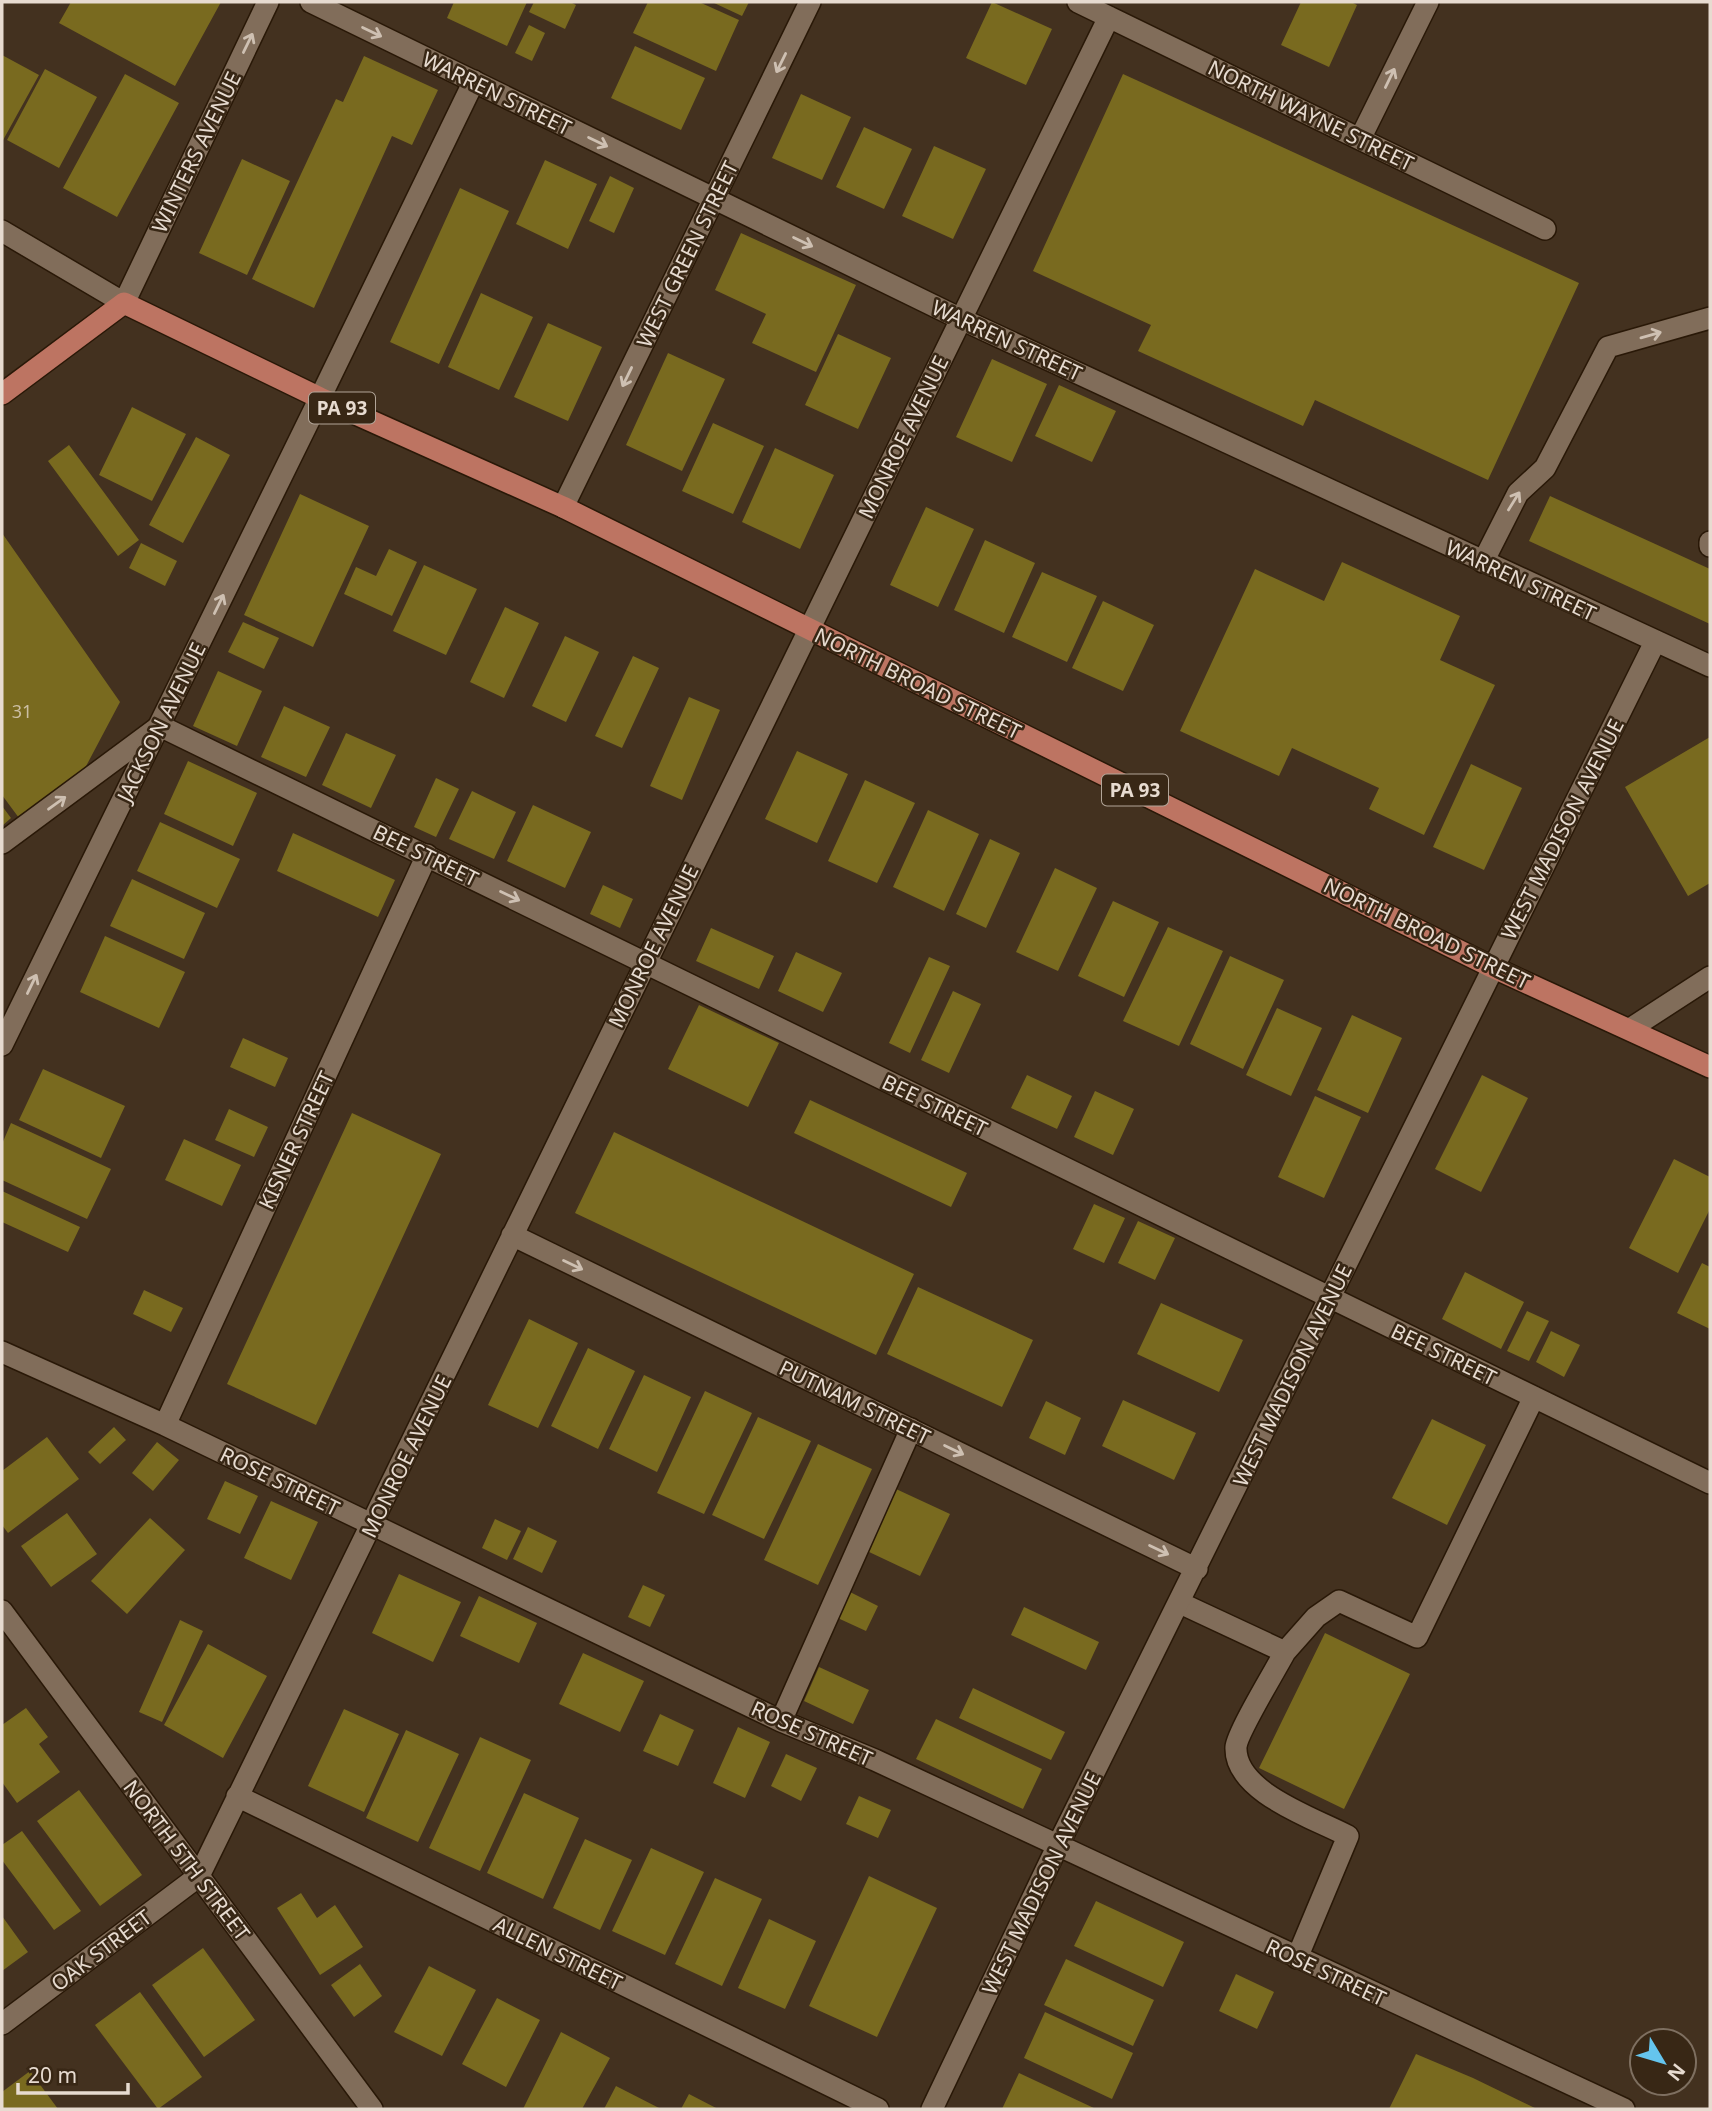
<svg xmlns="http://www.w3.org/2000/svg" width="1712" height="2111" font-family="'Noto Sans',sans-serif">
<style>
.building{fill:#796a1f}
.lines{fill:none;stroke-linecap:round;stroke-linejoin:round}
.service-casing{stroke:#291807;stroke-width:24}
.minor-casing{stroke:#291807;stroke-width:24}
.trunk-casing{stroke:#291807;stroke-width:24}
.service{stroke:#816d5a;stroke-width:21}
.minor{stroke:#816d5a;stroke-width:21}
.trunk{stroke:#bd7462;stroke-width:21}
.oneway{stroke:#cec0b2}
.labels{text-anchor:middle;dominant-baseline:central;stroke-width:5;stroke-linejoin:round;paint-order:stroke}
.number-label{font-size:18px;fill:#ccbfa4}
.shield{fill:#382715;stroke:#b2a598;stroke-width:2}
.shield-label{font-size:19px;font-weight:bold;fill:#e7dbd0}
.street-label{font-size:21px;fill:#e7dbd0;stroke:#382715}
</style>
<rect width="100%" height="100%" fill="#43311f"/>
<!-- building -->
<path class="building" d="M71,2H221L175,86L59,23Z
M454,2H527L507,46L447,18Z
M534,2H570L576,5L565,29L529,12Z
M648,2H699L739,20L716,71L633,33Z
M712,2H749L742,16Z
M992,2L1052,29L1026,85L966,58Z
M1301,2H1351L1357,5L1329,67L1281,45Z
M529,25L545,33L532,61L515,53Z
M635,46L705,78L681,130L611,98Z
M2,55L39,75L2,142Z
M364,56L438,90L412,145L392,136L314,308L252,279L336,99L343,102Z
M45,69L97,97L59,168L7,140Z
M125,74L179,103L117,217L63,188Z
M1123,74L1579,283L1488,480L1315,400L1303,426L1138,351L1151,325L1033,271Z
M801,94L851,117L822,180L772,158Z
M864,127L912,149L884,209L836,187Z
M934,146L986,169L953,239L902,216Z
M242,159L290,181L247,275L199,253Z
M545,160L597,184L568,249L516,224Z
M610,176L634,188L614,233L589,221Z
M460,188L509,211L439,364L390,342Z
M741,233L856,285L816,372L752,343L766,314L715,290Z
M481,293L533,317L499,390L448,367Z
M548,323L602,347L568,421L514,397Z
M838,334L891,358L858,429L805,405Z
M668,353L725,379L682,471L626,445Z
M992,359L1047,384L1012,462L956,437Z
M1059,385L1116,411L1092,462L1035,436Z
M132,407L186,434L152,501L99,475Z
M713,423L764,446L733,514L682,491Z
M196,437L230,455L183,543L149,525Z
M69,445L139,540L118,556L48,461Z
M775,448L834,475L800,549L742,522Z
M300,494L369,526L313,647L244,615Z
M1550,496L1710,569V624L1529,541Z
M926,507L974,529L938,607L890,585Z
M2,533L120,702L84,770L19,818L2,795Z
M985,540L1035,563L1004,633L954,610Z
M141,543L177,561L165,586L129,568Z
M389,549L417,562L392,616L344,594L356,567L376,576Z
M1342,562L1460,616L1440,660L1495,685L1424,835L1369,809L1379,788L1292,748L1279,776L1180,731L1255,569L1324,601Z
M424,565L477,589L446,655L393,631Z
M1042,572L1097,596L1067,662L1012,637Z
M1103,601L1154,625L1123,691L1072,668Z
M505,607L539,623L504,698L470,682Z
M243,622L279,638L264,669L228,652Z
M565,636L599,652L566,722L532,706Z
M633,656L659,668L622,748L595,736Z
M218,671L262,691L237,746L193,726Z
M689,697L720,710L682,800L650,786Z
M284,706L330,727L306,777L261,757Z
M346,733L396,755L371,808L322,785Z
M1710,737V883L1688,896L1625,787Z
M797,751L848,774L817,843L765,819Z
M188,761L257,793L233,846L164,814Z
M1471,764L1522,788L1484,870L1433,847Z
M436,778L459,789L436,837L414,827Z
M865,780L915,803L877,883L828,861Z
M472,791L516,812L494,859L449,839Z
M533,805L591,832L565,888L507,861Z
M2,806L11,818L2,826Z
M928,810L979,834L944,911L893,887Z
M160,822L240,859L217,908L137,871Z
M293,833L395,880L378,917L277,871Z
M990,839L1020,853L986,928L956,914Z
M1055,868L1097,888L1058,971L1016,952Z
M132,879L205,913L184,959L110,926Z
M603,885L633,899L620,928L590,914Z
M1113,901L1159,922L1124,997L1078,976Z
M1168,927L1223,951L1179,1046L1123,1021Z
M711,928L774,956L759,989L696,961Z
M105,936L185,972L159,1028L80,992Z
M796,952L842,973L823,1012L778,991Z
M1230,956L1284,980L1243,1069L1190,1044Z
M929,957L950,966L910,1053L889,1043Z
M953,991L981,1004L949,1073L921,1060Z
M699,1005L779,1043L748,1107L668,1069Z
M1277,1008L1322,1028L1291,1096L1246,1075Z
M1352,1015L1402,1038L1368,1113L1317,1090Z
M243,1038L288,1058L275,1087L230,1067Z
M43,1069L125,1106L101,1158L19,1120Z
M1027,1075L1072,1096L1057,1129L1011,1108Z
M1482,1075L1528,1098L1481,1192L1435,1169Z
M1095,1091L1134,1109L1113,1155L1074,1137Z
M1315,1096L1361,1117L1324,1198L1278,1177Z
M810,1100L967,1173L951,1207L794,1133Z
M229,1109L268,1127L254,1157L215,1140Z
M352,1113L441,1154L316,1425L227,1384Z
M11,1123L111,1169L87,1219L2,1180V1144Z
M614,1132L914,1274L876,1355L575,1213Z
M184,1139L241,1165L222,1206L165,1180Z
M1674,1159L1710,1177V1209L1678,1273L1629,1248Z
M2,1191L80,1227L68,1252L2,1222Z
M1094,1204L1125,1218L1104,1263L1073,1249Z
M1138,1221L1175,1238L1155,1280L1118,1263Z
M1702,1263L1710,1267V1329L1677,1313Z
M1465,1272L1524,1302L1501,1349L1442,1319Z
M918,1287L1033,1340L1002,1407L887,1354Z
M144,1290L183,1308L171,1332L133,1314Z
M1161,1303L1243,1340L1219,1392L1137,1354Z
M1527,1311L1549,1321L1529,1361L1507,1351Z
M529,1319L578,1343L538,1428L488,1405Z
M1551,1331L1580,1345L1564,1377L1536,1362Z
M588,1348L635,1371L598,1449L551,1426Z
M644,1375L691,1397L657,1472L609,1449Z
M705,1391L752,1413L704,1514L657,1493Z
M1123,1400L1196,1433L1174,1480L1102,1446Z
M1046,1401L1081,1418L1065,1455L1029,1438Z
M758,1417L811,1441L764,1539L712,1515Z
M1432,1419L1486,1445L1447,1525L1392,1498Z
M114,1427L126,1440L100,1464L88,1452Z
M47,1437L79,1479L8,1533L2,1525V1471Z
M157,1442L179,1460L153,1491L132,1473Z
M818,1444L872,1469L818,1585L764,1560Z
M225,1481L258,1496L240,1534L207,1519Z
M896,1489L950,1514L920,1576L867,1551Z
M271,1501L318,1522L291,1580L244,1558Z
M67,1513L97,1554L51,1587L21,1546Z
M150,1518L185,1550L127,1614L91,1581Z
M495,1519L521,1531L507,1560L482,1548Z
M528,1527L557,1541L542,1573L513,1559Z
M399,1574L461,1602L433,1662L372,1633Z
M643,1585L665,1595L650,1627L628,1617Z
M842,1588L878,1606L866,1631L829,1614Z
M479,1596L537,1623L519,1663L460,1636Z
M1024,1607L1099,1642L1086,1670L1011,1635Z
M180,1620L203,1631L162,1722L139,1712Z
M1325,1633L1410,1674L1344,1809L1259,1768Z
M208,1644L267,1676L223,1758L164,1725Z
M583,1653L644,1681L620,1732L559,1704Z
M819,1667L869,1690L853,1724L804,1701Z
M973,1688L1065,1732L1051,1760L959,1718Z
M26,1708L48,1737L39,1744L60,1772L17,1803L2,1782V1725Z
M344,1709L399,1734L364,1812L308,1786Z
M660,1714L694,1730L678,1766L643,1751Z
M936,1719L1042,1769L1023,1809L916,1759Z
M738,1727L770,1742L745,1798L713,1783Z
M406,1730L459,1754L418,1842L366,1818Z
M480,1737L531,1760L480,1871L429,1848Z
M786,1754L817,1768L801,1801L771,1786Z
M79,1790L142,1875L100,1906L37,1821Z
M524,1793L579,1818L543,1899L487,1873Z
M859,1796L891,1810L878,1838L846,1824Z
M22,1831L81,1911L54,1930L2,1860V1845Z
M585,1839L632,1860L600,1930L553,1908Z
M651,1848L704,1872L665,1955L612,1931Z
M869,1876L937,1908L877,2037L809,2006Z
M715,1878L762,1899L722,1986L675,1964Z
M301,1893L317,1918L335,1905L363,1947L320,1975L277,1908Z
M1096,1901L1184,1942L1163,1987L1074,1946Z
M2,1916L28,1952L2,1971Z
M769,1919L816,1941L785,2009L738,1988Z
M203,1948L255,2020L204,2057L152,1985Z
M1066,1959L1154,2000L1133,2046L1044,2005Z
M360,1964L382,1996L354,2017L331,1985Z
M429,1966L476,1990L442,2056L394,2032Z
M1236,1974L1274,1992L1257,2029L1219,2011Z
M140,1992L202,2077L158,2109L95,2025Z
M497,1998L540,2020L506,2087L462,2064Z
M1045,2012L1133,2053L1112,2099L1024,2058Z
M561,2032L610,2058L582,2109H523Z
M1416,2054L1473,2078L1537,2109H1389Z
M30,2071L58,2109H2V2092Z
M1019,2073L1096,2109H1002Z
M616,2086L661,2109H604Z
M689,2094L718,2109H681Z"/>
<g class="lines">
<!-- service casing -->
<g class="service-casing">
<path id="service" d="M320,398L474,81
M1710,542V546
M1483,562L1518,493L1545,468L1608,347L1710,318
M2,843L160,726L1710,1483
M2,1352L165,1425L781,1721L875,1760L1624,2109
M165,1425L427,855
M1180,1603L1285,1652L1316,1617L1339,1601L1417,1637L1534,1397
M1285,1652C1276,1669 1237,1733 1236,1747C1234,1792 1314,1818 1348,1836L1297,1958
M781,1721L911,1429"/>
</g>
<!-- minor casing -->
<g class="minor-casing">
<path id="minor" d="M311,2L961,319L1710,666
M1078,2L1545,229
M1360,139L1428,2
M2,231L124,303L268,2
M563,507L810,2
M1630,1029L1710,977
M2,1045L320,398
M512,1235L1197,1569
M2,1611L372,2109
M237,1796L878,2109
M2,2024L199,1876L1109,17
M932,2109L1057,1847L1655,642"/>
</g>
<!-- trunk casing -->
<g class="trunk-casing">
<path id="trunk" d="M2,394L124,303L320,398L563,507L1492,967L1710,1067"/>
</g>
<!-- service -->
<use href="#service" class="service"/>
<!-- minor -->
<use href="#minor" class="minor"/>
<!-- trunk -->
<use href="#trunk" class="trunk"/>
</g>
<!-- one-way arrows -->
<defs><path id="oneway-shaft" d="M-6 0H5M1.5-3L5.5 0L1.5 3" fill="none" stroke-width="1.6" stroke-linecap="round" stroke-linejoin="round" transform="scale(1.75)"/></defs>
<g class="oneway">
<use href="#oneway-shaft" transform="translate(372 32) rotate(26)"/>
<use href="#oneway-shaft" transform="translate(248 43) rotate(-64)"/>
<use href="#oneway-shaft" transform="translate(781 63) rotate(116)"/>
<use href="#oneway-shaft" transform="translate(1390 78) rotate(-64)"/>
<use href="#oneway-shaft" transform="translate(598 142) rotate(26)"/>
<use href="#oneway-shaft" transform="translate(803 242) rotate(26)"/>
<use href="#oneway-shaft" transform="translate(1651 335) rotate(-16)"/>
<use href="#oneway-shaft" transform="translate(627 377) rotate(116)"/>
<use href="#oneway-shaft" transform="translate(1514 501) rotate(-58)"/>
<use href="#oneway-shaft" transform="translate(219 604) rotate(-64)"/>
<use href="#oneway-shaft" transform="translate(57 803) rotate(-36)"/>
<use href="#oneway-shaft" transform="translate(510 896) rotate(26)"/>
<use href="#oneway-shaft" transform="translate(32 984) rotate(-64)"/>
<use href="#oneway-shaft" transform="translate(573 1265) rotate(26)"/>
<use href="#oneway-shaft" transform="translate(954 1450) rotate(26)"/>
<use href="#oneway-shaft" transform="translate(1159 1550) rotate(26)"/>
</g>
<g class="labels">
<!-- number labels -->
<g class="number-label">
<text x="22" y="711">31</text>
</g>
<!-- shield labels -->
<g class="shield">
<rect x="309" y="392.5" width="66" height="31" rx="5"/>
<rect x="1102" y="774.5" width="66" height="31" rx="5"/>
</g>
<g class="shield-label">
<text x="342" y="408">PA 93</text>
<text x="1135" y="790">PA 93</text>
</g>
<!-- street labels -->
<g class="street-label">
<text transform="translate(497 93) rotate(26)">WARREN STREET</text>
<text transform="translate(1311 115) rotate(26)">NORTH WAYNE STREET</text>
<text transform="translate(196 152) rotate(-64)">WINTERS AVENUE</text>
<text transform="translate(687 254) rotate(-64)">WEST GREEN STREET</text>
<text transform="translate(1007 340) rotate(25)">WARREN STREET</text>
<text transform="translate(903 437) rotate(-64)">MONROE AVENUE</text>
<text transform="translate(1521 580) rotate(25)">WARREN STREET</text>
<text transform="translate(918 683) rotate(26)">NORTH BROAD STREET</text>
<text transform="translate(161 722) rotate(-64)">JACKSON AVENUE</text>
<text transform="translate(1562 829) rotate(-63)">WEST MADISON AVENUE</text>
<text transform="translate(426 855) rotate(26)">BEE STREET</text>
<text transform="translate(1427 933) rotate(26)">NORTH BROAD STREET</text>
<text transform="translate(653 946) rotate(-64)">MONROE AVENUE</text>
<text transform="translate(935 1105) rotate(26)">BEE STREET</text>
<text transform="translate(296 1140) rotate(-65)">KISNER STREET</text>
<text transform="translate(1444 1354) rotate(26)">BEE STREET</text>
<text transform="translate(1292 1375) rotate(-64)">WEST MADISON AVENUE</text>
<text transform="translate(855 1402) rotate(26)">PUTNAM STREET</text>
<text transform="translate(406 1456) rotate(-64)">MONROE AVENUE</text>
<text transform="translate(280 1481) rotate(26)">ROSE STREET</text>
<text transform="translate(812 1733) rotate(24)">ROSE STREET</text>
<text transform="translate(187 1860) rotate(53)">NORTH 5TH STREET</text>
<text transform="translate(1041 1883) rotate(-64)">WEST MADISON AVENUE</text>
<text transform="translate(101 1950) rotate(-37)">OAK STREET</text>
<text transform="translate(558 1953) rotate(26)">ALLEN STREET</text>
<text transform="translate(1326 1972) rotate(25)">ROSE STREET</text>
</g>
</g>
<!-- border -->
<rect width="1712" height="2111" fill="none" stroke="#e7dbd0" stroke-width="7"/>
<!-- north arrow -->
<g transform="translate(1663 2062) rotate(128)"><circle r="33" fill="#382715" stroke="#7e6f60" stroke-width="2"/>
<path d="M0-5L12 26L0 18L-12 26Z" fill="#65c5ee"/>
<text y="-10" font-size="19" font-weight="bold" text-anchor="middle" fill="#e7dbd0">N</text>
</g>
<!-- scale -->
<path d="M18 2083v10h110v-10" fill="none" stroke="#e7dbd0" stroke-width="3.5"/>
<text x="28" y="2083" font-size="21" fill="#e7dbd0" stroke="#382715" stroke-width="5" paint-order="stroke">20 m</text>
</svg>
